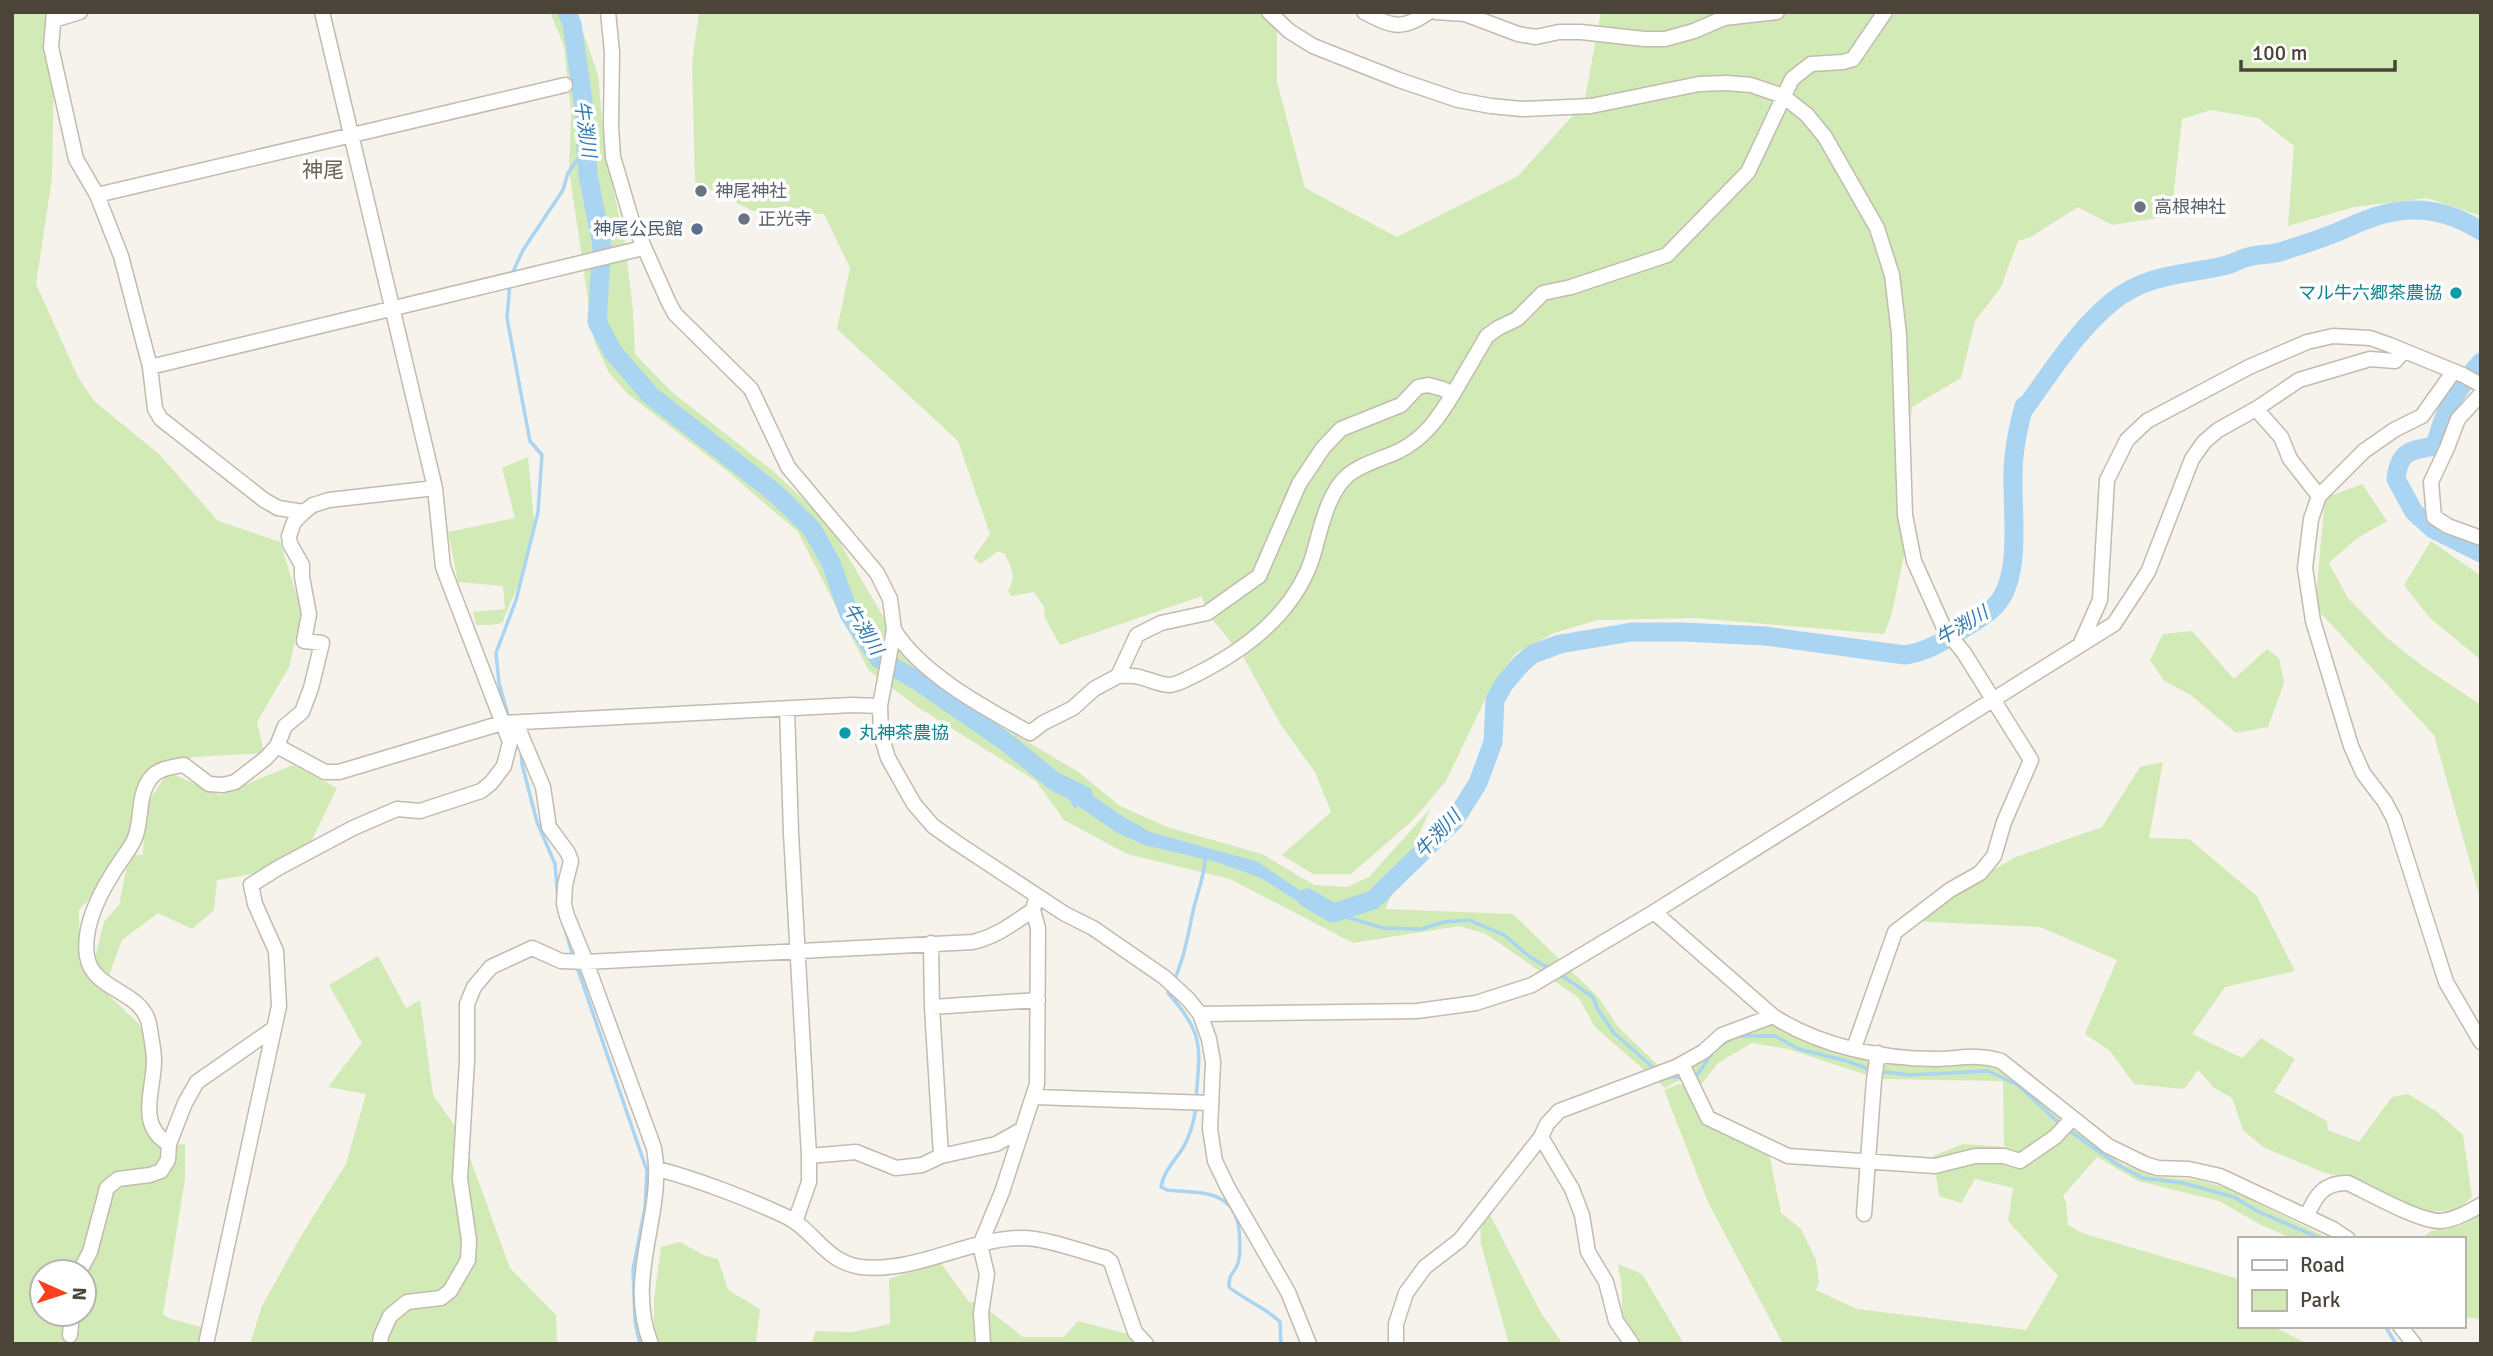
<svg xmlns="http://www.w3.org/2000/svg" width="2493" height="1356" font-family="Signika,'Noto Sans JP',sans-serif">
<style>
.green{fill:#d2eab5;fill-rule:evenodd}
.water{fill:#a9d4f2}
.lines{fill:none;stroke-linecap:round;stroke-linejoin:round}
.stream{stroke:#a9d4f2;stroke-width:3.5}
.river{stroke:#a9d4f2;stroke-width:19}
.minor-casing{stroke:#c2bbae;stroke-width:17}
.minor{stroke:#fff;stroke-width:14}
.worship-dot{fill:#6b7280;stroke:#fff;stroke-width:2.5}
.service-dot{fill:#5c6f8a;stroke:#fff;stroke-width:2.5}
.culture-dot{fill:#0f9aa8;stroke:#fff;stroke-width:2.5}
.labels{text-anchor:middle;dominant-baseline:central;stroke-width:7;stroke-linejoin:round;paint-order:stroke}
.worship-label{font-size:18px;fill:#5b616d;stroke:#fff;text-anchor:start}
.service-label{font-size:18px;fill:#4e5e75;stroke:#fff;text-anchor:end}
.culture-label{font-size:18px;fill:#0d838f;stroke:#fff;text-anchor:end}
.water-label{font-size:19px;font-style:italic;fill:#2e7ab2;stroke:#fff}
.quarter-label{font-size:21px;fill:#6e6250;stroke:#fff}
</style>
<rect width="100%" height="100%" fill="#f6f3ec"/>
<!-- green -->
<path class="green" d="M14,12H55L52,178L36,284L78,377L94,401L159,454L218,521L280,542L302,612L289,667L257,722L264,753L194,757L160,766L141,782L126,841L113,857L93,894L79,910V963L100,987L139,1024L149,1051L144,1122L158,1147L185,1144V1179L163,1314L168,1318L215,1331L212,1344H12V19ZM42,1272H84V1314H42Z
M550,12H576L598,75L605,152L625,242L633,311L635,354L672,392L773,471L828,522L902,649L1000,726L1077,771L1120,806L1167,827L1262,854L1314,885L1347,887L1369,877L1431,808L1385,909L1513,914L1599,998L1618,1027L1660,1067L1725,1036L1770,1022L1821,1045L2000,1064L2086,1138L2124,1165L2161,1177L2198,1180L2227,1188L2330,1239H2294L2263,1226L2219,1201L2138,1181L2097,1157L2063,1196L2066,1202L2068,1225L2082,1233L2239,1279V1326H2272L2308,1344H1783L1707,1200L1664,1090L1679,1084L1696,1086L1711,1115L1760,1136L1770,1158L1781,1213L1801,1229L1816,1260L1819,1282L1816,1290L1857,1309L2026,1330L2058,1276L2008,1221L2013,1188L1975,1179L1961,1203L1939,1196L1933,1156L1963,1144L2006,1147L2004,1145L2003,1081L1879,1079L1788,1049L1752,1043L1718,1063L1701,1085L1678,1081L1665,1088L1595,1027L1579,998L1486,934L1459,926L1353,943L1230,879L1127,854L1064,820L1036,781L916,706L869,671L798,532L727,471L628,394L609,373L594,341L569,170L571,112L564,46Z
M699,12H1277V82L1305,188L1397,237L1518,176L1584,103L1601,12H2481V216L2427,198L2354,207L2288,226L2294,146L2258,118L2211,110L2182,119L2171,216L2112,225L2078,207L2031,237L2018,241L2001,287L1975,321L1961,378L1912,407L1902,499L1908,537L1891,617L1884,634L1695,618L1598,620L1554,633L1515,654L1489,691L1446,781L1412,821L1351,874H1313L1282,855L1331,812L1315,772L1281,725L1244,658L1207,613L1202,596L1060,645L1045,618L1044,607L1034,592L1011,596L1008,591C1016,576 1012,569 1005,554L998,551L981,564L973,558L990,534L958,441L837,329L850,268L824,214L753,211L695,182L692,64Z
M528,457L534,521L518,585L502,623L491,625H476L473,612L505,609L503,586L458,582L448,532L515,518L502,468Z
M2362,484L2387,521L2356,539L2329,563L2348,598L2386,637L2421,665L2481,705V901L2434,735L2315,607L2325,498Z
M2431,541L2481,576V660L2430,618L2404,585Z
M2192,631L2234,679L2267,649L2279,658L2284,683L2268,727L2236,733L2191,695L2164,681L2150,660L2163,634Z
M2163,762L2149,838L2189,839L2257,896L2295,971L2225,987L2192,1034L2242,1058L2261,1038L2295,1059L2274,1092L2327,1121L2328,1130L2359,1142L2392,1097L2408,1094L2436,1111L2463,1135L2472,1197L2458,1210L2422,1212L2351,1178L2325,1173L2263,1147L2243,1130L2232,1098L2214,1088L2198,1070L2184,1089L2134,1084L2110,1051L2085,1034L2117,960L2040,927L1909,921L1934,903L2016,857L2102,827L2140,767Z
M293,765L337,788L311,842L259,873L217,880L214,910L192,929L158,913L122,940L108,978L93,965L104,922L119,905L129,855H143L145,807L168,772L220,795Z
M378,956L406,1008L420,1000L433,1095L462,1136L510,1268L556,1315L557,1344H250L262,1306L301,1236L346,1164L366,1094L328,1087L362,1043L329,985Z
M1489,1213L1541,1313L1563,1344H1509L1481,1244L1480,1224Z
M2481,1214V1321L2480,1319L2463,1317V1239H2420L2431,1231L2460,1226Z
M680,1242L703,1255L718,1259L728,1290L760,1309L756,1344H656L654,1338V1300L661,1247Z
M940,1262L969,1302H986L990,1311L1023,1337H1064L1078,1321L1131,1335L1138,1344H811L816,1331L853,1332L890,1324L889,1279Z
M1618,1264L1642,1274L1684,1344H1635L1622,1312V1289Z"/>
<!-- water -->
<path class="water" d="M1067,777L1092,789V795L1119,814L1150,832L1258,862L1333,913L1307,907L1261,878L1217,862L1144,845L1116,832L1078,806L1075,809L1061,786L1054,781H1065Z"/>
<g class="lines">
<!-- stream -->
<path class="stream" d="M511,276L523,250L563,190L568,173L579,157L587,154
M509,719L499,683L496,653L516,600L538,512L542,455L530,441L522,399L507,318L510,283
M521,749L522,764L537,822L555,864L558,900
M1333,913L1383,928L1421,929L1444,922L1469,920L1504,935L1530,957L1552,970
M565,928L573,957
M576,964L647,1171L645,1208L633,1269L635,1322L640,1344
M1558,973L1593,997L1598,1010L1614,1033L1656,1070
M1174,981C1184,958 1188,936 1193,911C1197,893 1205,876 1205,857
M1170,988L1168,993C1205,1034 1200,1048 1196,1099
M1878,1071L1909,1075L1988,1071L2018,1085L2061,1125
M1665,1076L1685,1078
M1692,1077L1697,1075L1715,1049L1735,1036H1775L1799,1049L1847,1061L1871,1070
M1196,1107C1194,1121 1191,1134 1184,1146C1176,1160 1163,1171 1161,1187L1167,1190C1199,1193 1235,1189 1239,1230C1240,1240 1241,1253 1238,1263C1234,1275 1229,1271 1229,1287C1246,1301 1265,1307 1280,1322L1281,1344
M2067,1129L2118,1165L2143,1178L2183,1183L2234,1197L2257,1211L2322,1239
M2385,1326L2396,1344"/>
<!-- river -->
<path class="river" d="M567,12L572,24L583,101L588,175L602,246L597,322L613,352L650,395L775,493L812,529L831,563L849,614L879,659L918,681L1006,742L1054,781L1076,792
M2481,362C2454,393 2446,406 2435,446C2410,450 2399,451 2396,479L2414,512L2433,529L2481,553
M1307,898L1333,913L1373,900L1454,821L1478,783L1493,742L1495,700L1504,684L1521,664L1533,654L1560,644L1632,632H1682L1765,636L1905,655C1926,652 1944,641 1963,629C1975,621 1992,612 2000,600C2021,569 2012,511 2013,474C2013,451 2018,428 2024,406L2025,408C2052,371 2077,330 2113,301C2147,274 2183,275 2223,266C2232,264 2240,259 2248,257C2258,254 2269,255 2280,252C2298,246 2318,240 2335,233C2361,222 2382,211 2411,210C2437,209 2459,217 2481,231"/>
<!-- minor casing -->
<g class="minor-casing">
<path id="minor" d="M54,12L51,47L76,159L97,195L121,256L150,367L155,409L161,419L264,500L278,508L304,512
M608,12L612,52L611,126L613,157L631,218L669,303L675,314L751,389L788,467L877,573L890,599L894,630L880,706L881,735L888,758L914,804L933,826L957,843L1065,914L1093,928L1164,977L1188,999L1200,1014L1209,1039L1213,1062L1210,1129L1215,1161L1228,1188L1288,1292L1309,1344
M1269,12L1289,31L1313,46L1399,80L1458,100L1491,106L1522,109L1591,106L1699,84L1726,83L1751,85L1783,96L1807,115L1825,137L1877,228L1892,275L1899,334L1905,515L1914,561L1944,628L1964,653L2031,760L2004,822L1994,856L1980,873L1950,890L1895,932L1854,1048
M1364,12C1393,27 1401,31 1429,12
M1436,12L1465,14L1518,34L1536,37L1559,32H1581L1644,39H1665L1694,31L1724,18L1777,12
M54,20L80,12
M97,195L565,85
M150,367L643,248
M2481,394L2458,419L2447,448L2431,482L2434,517L2448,526L2481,538
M2256,409L2281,437L2290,459L2319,496L2311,519L2305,568L2313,621L2351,746L2363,773L2385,802L2394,819L2446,982L2481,1042
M2319,496L2364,451L2394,430L2422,416L2454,371
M894,630C921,674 985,708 1030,733L1043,723L1073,708L1094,689L1118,676L1137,635L1161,623L1207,613L1259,576L1299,484L1323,448L1341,429L1401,405L1418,387L1428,385L1443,389L1453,394L1487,336L1498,328L1517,319L1543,293L1571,287L1667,255L1748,172L1792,79L1811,64L1843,62L1853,59L1885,12
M2080,645L2100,600L2107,480L2127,440L2147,421L2249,367L2307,342L2333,336L2370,338L2390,345L2463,375L2481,385
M1118,676C1125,676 1133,675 1139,677C1149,679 1160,685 1170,685C1180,684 1190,677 1199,673C1248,648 1294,612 1312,559C1320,533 1326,495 1347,476C1361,464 1382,459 1399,451C1425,438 1439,417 1453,394
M787,709L791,833L809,1156V1182L795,1222
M516,723L543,787L549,827L568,853L571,861L565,885L564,904L567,916L586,962L654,1148C666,1213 624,1276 651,1344
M277,746L325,772H339L502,723L852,705L880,706
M1654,912L1773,1016C1819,1046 1881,1059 1936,1059C1959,1059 1977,1053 2001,1061L2108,1146L2145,1164L2158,1168L2189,1169L2220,1176L2333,1229L2348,1239
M931,943L932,1007L941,1156
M932,1007L1038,1000
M1200,1014L1417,1011L1476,1003L1532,985L1654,912L2114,624L2148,572L2192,459L2204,442L2218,430L2256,409L2299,380L2370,359L2395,361L2403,352
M1682,1064L1708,1118L1788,1156L1935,1166L1975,1156H2004L2020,1161L2055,1137L2072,1119
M1035,1097L1210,1103
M1541,1137L1572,1189L1582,1215L1588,1252L1606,1282L1616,1321L1632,1344
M169,1144C136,1125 154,1090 154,1061C154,1050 151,1036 149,1024C142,990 92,991 87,956C82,925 103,887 120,862C126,853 133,845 136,835C142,816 138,795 150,779C158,768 172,767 184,765L209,784L223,785L235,782L266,758L277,746L285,726L302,712L311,688L322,643L304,641L309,614L302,577V565L290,544L289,536L294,522L304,512L313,505L329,500L435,488
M809,1156L856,1152L896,1168L922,1165L941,1156L996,1144L1021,1130
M658,1169C699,1180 749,1199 787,1217C815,1231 825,1262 861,1267C917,1273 968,1238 1023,1238C1046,1238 1083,1252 1106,1258L1111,1262L1135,1332L1146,1344
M1864,1214L1874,1080L1878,1053
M2307,1216C2315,1196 2324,1182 2348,1183C2369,1193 2418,1221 2440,1221C2455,1220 2468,1212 2481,1205
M79,1272L90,1252L107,1188L118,1179L150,1175L161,1171L168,1160L169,1144L185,1103L197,1082L273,1029
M2400,1326L2414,1344
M70,1335L72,1314
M206,1344L279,1006L276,951L255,904L251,885L278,868L353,828L397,809L420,811L481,791L491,783L504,766L510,742L443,567L435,488L322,12
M380,1344L381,1336L390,1316L407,1302L441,1298L450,1291L468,1260L469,1240L460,1179L467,1060V1004L474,987L491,967L532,948L561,961L586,962L973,942C998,936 1013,923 1033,910
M983,1344L981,1313L987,1274L980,1245L1002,1192L1037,1084L1038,928L1033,910L1035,902
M1396,1344V1324L1406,1293L1425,1267L1460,1240L1541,1137L1547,1124L1559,1111L1676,1067L1703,1052L1722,1035L1773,1016"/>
</g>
<!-- minor -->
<use href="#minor" class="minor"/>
</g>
<!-- markers -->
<g class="worship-dot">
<circle cx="701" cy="191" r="7"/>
<circle cx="2140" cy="207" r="7"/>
<circle cx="744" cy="219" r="7"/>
</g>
<circle class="service-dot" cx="697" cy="229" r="7"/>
<g class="culture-dot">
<circle cx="2456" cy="293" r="7"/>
<circle cx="845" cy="733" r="7"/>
</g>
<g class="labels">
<!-- worship labels -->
<g class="worship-label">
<text x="715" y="191">神尾神社</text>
<text x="2154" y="207">高根神社</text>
<text x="758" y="219">正光寺</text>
</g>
<!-- service labels -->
<g class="service-label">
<text x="683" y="229">神尾公民館</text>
</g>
<!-- culture labels -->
<g class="culture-label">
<text x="2442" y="293">マル牛六郷茶農協</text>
<text x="859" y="733" text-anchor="start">丸神茶農協</text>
</g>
<!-- water labels -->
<g class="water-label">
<text transform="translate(585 129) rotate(82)">牛渕川</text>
<text transform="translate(1962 626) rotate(-31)">牛渕川</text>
<text transform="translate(863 629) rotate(58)">牛渕川</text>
<text transform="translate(1438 834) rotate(-47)">牛渕川</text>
</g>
<!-- quarter labels -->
<g class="quarter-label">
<text x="323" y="170">神尾</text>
</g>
</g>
<!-- border -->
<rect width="2493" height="1356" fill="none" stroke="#4b4439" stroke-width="28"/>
<!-- legend -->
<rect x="2238" y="1237" width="228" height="91" fill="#ffffff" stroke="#b7b4b0" stroke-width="2"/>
<rect x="2252" y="1260" width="35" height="10" fill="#ffffff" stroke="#b7b4b0" stroke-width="2"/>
<text x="2300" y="1272" font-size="21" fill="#4b4439">Road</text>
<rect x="2252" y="1290" width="35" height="21" fill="#d2eab5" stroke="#b7b4b0" stroke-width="2"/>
<text x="2300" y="1307" font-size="21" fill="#4b4439">Park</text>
<!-- north arrow -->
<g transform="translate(63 1293) rotate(93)"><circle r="33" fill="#ffffff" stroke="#b7b4b0" stroke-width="2"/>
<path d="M0-5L12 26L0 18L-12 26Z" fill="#fc3f1d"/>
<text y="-10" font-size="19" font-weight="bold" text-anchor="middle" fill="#4b4439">N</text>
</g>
<!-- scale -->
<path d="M2241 60v10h154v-10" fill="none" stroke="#4b4439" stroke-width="3.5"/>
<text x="2252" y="60" font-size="21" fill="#4b4439" stroke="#ffffff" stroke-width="5" paint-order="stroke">100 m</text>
</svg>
